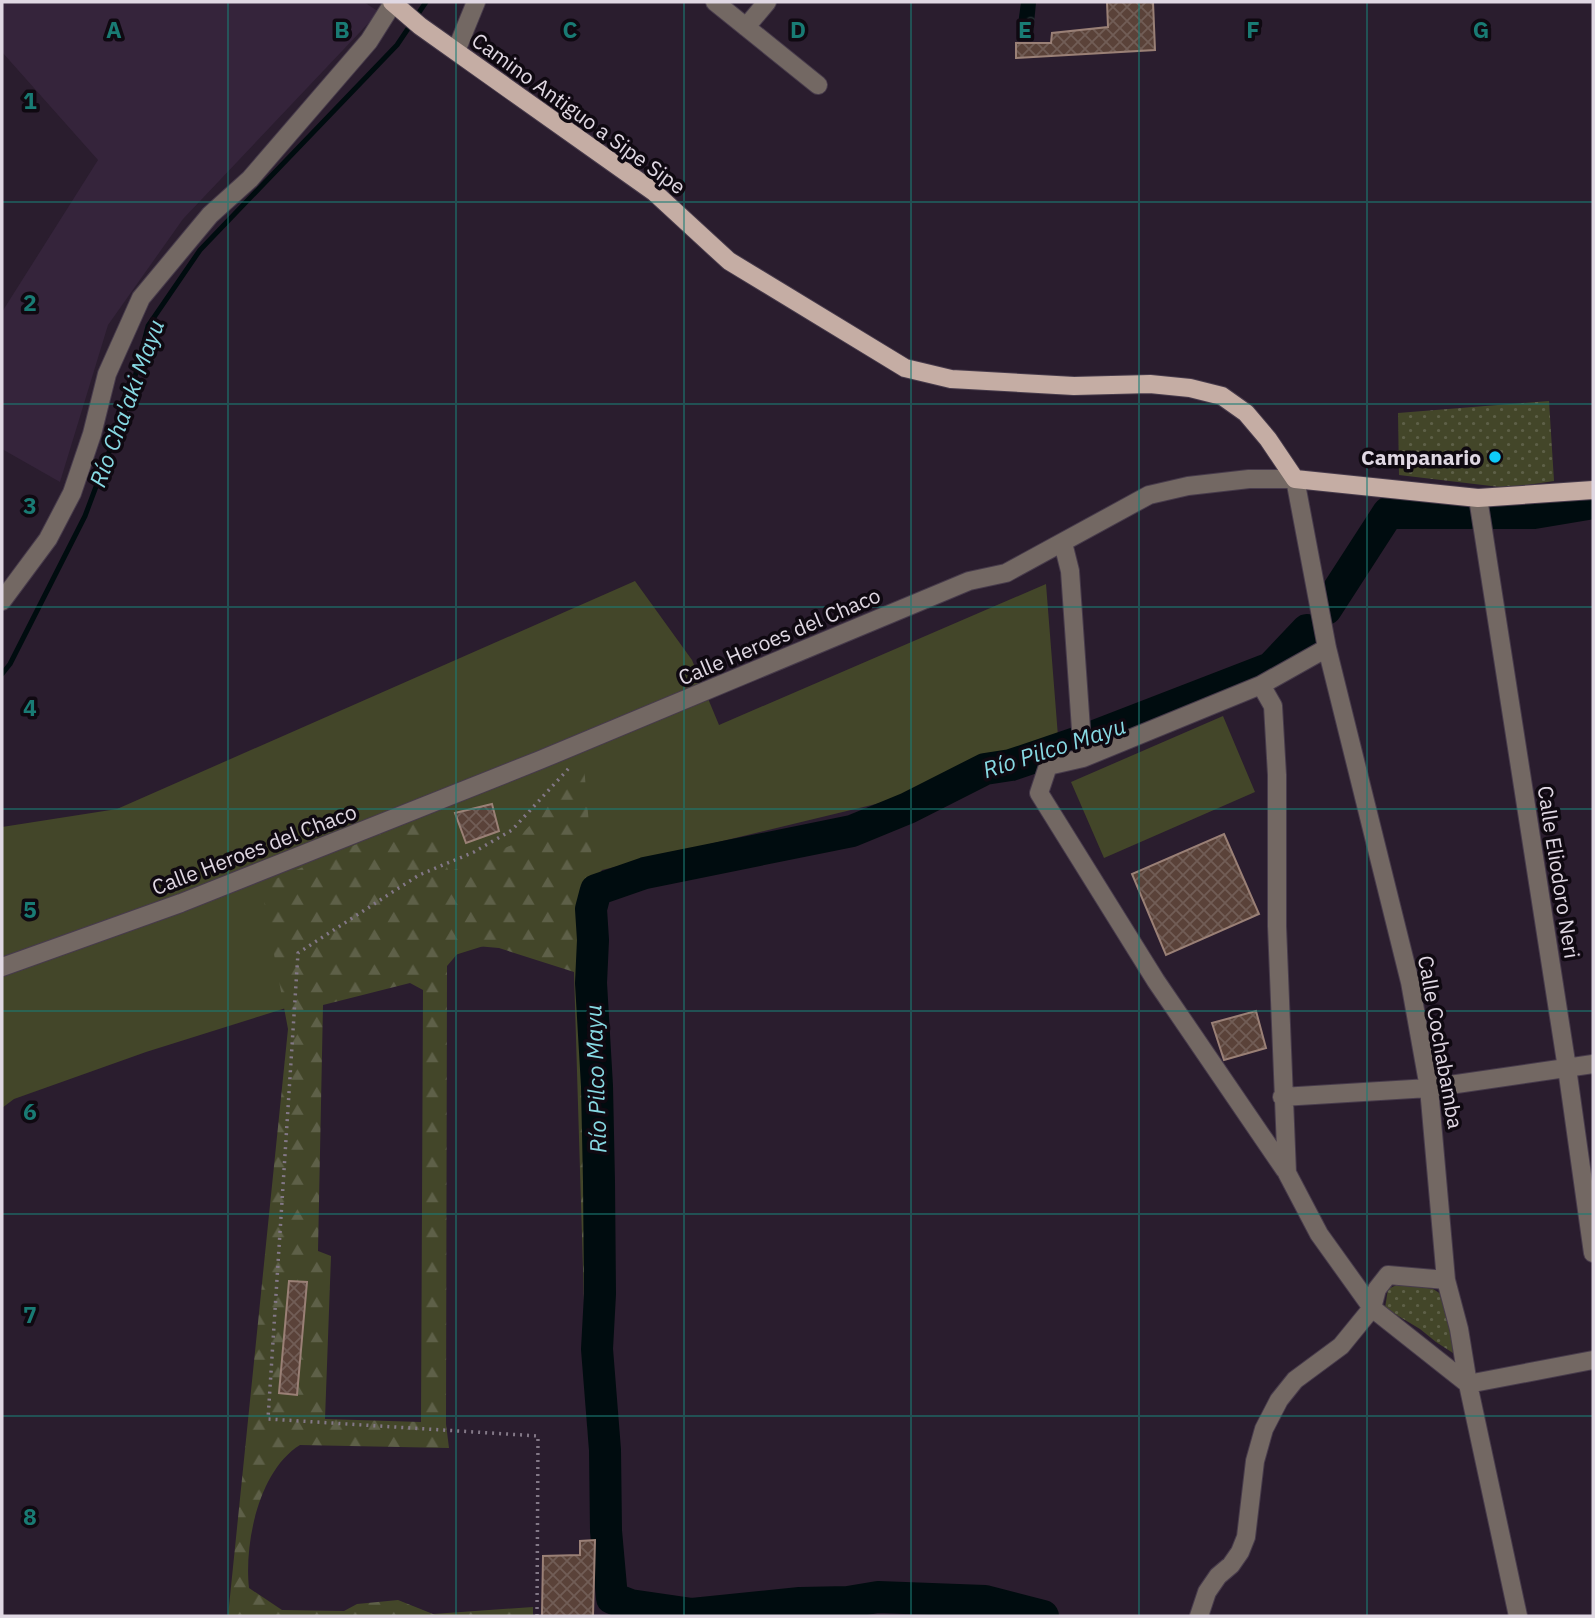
<svg xmlns="http://www.w3.org/2000/svg" width="1595" height="1618" font-family="'IBM Plex Sans',sans-serif">
<style>
.built{fill:#35243b}
.grass{fill:#434629}
.forest{fill:url(#forest-firs);fill-rule:evenodd}
.park{fill:url(#park-dots)}
.water{fill:url(#water-ripples)}
.lines{fill:none;stroke-linecap:round;stroke-linejoin:round}
.stream{stroke:#000c0f;stroke-width:5}
.river{stroke:#000c0f;stroke-width:32}
.building{fill:url(#building-cross-hatch);stroke:#9a8076;stroke-width:2}
.minor-casing{stroke:#473b4b;stroke-width:20}
.major-casing{stroke:#473b4b;stroke-width:20}
.path{stroke:#837887;stroke-width:3.5;stroke-dasharray:2 5;stroke-linecap:butt}
.minor{stroke:#736863;stroke-width:18}
.major{stroke:#c5ada4;stroke-width:18}
.grid{fill:none;stroke:#197b74;stroke-width:2;stroke-opacity:0.55}
.poi-dot{fill:#0ecafa;stroke:#0f0911;stroke-width:2.5}
.labels{text-anchor:middle;dominant-baseline:central;stroke-width:7;stroke-linejoin:round;paint-order:stroke}
.street-label{font-size:21px;fill:#e0d8e3;stroke:#0f0911}
.poi-label{font-size:21px;font-weight:bold;fill:#e0d8e3;stroke:#0f0911;text-anchor:end}
.water-label{font-size:23px;font-style:italic;fill:#87d9e3;stroke:#0f0911}
.grid-label{font-size:23px;text-anchor:middle;font-weight:bold;fill:#197b74;stroke:#0f0911;stroke-width:7;stroke-linejoin:round;paint-order:stroke}
</style>
<defs>
<pattern id="forest-firs" width="22" height="20" patternUnits="userSpaceOnUse" patternTransform="scale(1.75)"><rect width="22" height="20" fill="#434629"/><path d="M5 1l3.5 6h-7zM16 11l3.5 6h-7z" fill="#5e6048"/></pattern>
<pattern id="park-dots" width="8" height="8" patternUnits="userSpaceOnUse" patternTransform="scale(1.75)"><rect width="8" height="8" fill="#434629"/><path d="M2 2h.1M6 6h.1" fill="none" stroke="#5e6048" stroke-width="1.8" stroke-linecap="round"/></pattern>
<pattern id="water-ripples" width="26" height="14" patternUnits="userSpaceOnUse" patternTransform="scale(1.75)"><rect width="26" height="14" fill="#000c0f"/><path d="M2 4q2-2 4 0t4 0M15 11q2-2 4 0t4 0" fill="none" stroke="#252f32"/></pattern>
<pattern id="building-cross-hatch" width="8" height="8" patternUnits="userSpaceOnUse" patternTransform="scale(1.75)"><rect width="8" height="8" fill="#5a4239"/><path d="M0 0l8 8M0 8l8-8" fill="none" stroke="#715d56"/></pattern>
</defs>
<rect width="100%" height="100%" fill="#2a1d2e"/>
<!-- built -->
<path class="built" d="M2,2H364L379,12L183,219L108,325L60,482L2,449V312L98,160L2,52Z"/>
<!-- grass -->
<path class="grass" d="M635,581L692,660L719,725L1046,584L1059,749L880,803L602,870L563,921L146,1052L14,1099L2,1108V827L117,809Z
M1223,716L1255,792L1104,858L1071,782Z"/>
<!-- forest -->
<path class="forest" d="M584,766L593,872V940L591,983L597,1086L600,1294L597,1349L605,1450L588,1434L574,972L499,948L465,945L447,966L446,1424L449,1448L300,1445C259,1470 244,1543 249,1588L282,1610L344,1611L357,1604L398,1600L433,1614L533,1607V1616H228L288,1029L261,885L425,815L449,872L512,845ZM410,983L423,990L421,1422L325,1419L331,1256L318,1251L323,1005Z"/>
<!-- park -->
<path class="park" d="M1549,401L1554,481L1508,488L1399,475L1398,413Z
M1399,1284L1433,1289L1441,1294L1451,1331L1453,1353L1436,1342L1420,1329L1385,1308L1388,1289Z"/>
<!-- water -->
<path class="water" d="M1021,2L1036,3L1033,34L1027,38L1021,37L1017,32Z"/>
<g class="lines">
<!-- stream -->
<path class="stream" d="M2,674L10,664L85,516L130,396L148,326L200,250L397,45L426,2"/>
<!-- river -->
<path class="river" d="M1491,513H1534L1593,503
M1326,609L1388,513H1470
M1043,1616L985,1601L878,1597L848,1602L800,1603L692,1614L630,1605L612,1598L606,1531L605,1450L597,1349L600,1294L599,1182L597,1086L591,983L593,940L591,909L596,890L645,873L852,831L908,808L985,769L1011,765L1082,741L1271,668L1307,630"/>
</g>
<!-- building -->
<path class="building" d="M1107,2H1153L1155,50L1016,58V43H1051L1052,33L1108,27Z
M492,804L499,831L466,843L455,813Z
M1224,834L1259,914L1166,955L1132,874Z
M1256,1011L1266,1048L1224,1060L1212,1023Z
M289,1281L307,1282L297,1395L279,1393Z
M595,1540L593,1616H542L543,1556L580,1555V1541Z"/>
<g class="lines">
<!-- minor casing -->
<g class="minor-casing">
<path id="minor" d="M715,2L818,85
M746,27L767,2
M456,51L476,2
M1478,498L1567,1068L1593,1253
M1063,543L1070,571L1083,758
M2,601L48,539L72,493L92,434L107,374L141,298L210,215L250,179L369,41L393,3
M1261,685L1273,706L1277,775V926L1287,1173L1319,1234L1372,1308L1468,1384L1593,1360
M2,967L181,903L540,760L969,581L1006,573L1149,495L1188,486L1249,479H1295L1327,648L1410,982L1429,1088L1446,1280L1459,1329L1468,1384L1518,1616
M1282,1097L1429,1088L1593,1064
M1285,1170L1156,981L1039,793L1048,766L1083,758L1261,685L1327,648
M1199,1616L1207,1592L1218,1576L1231,1565L1240,1552L1246,1537L1255,1461L1264,1429L1279,1400L1295,1380L1341,1346L1372,1308L1377,1289L1388,1275L1446,1280"/>
</g>
<!-- major casing -->
<g class="major-casing">
<path id="major" d="M392,2L420,26L654,192L729,261L905,368L951,379L1074,386L1150,384L1190,388L1222,396L1246,413L1268,439L1295,479L1478,498L1593,490"/>
</g>
<!-- path -->
<path class="path" d="M537,1616L538,1436L268,1419L298,953L419,875L474,852L512,830L570,767"/>
<!-- minor -->
<use href="#minor" class="minor"/>
<!-- major -->
<use href="#major" class="major"/>
</g>
<!-- grid -->
<path class="grid" d="M228,2V1616M456,2V1616M684,2V1616M911,2V1616M1139,2V1616M1367,2V1616M2,202H1593M2,404H1593M2,607H1593M2,809H1593M2,1011H1593M2,1214H1593M2,1416H1593"/>
<!-- markers -->
<circle class="poi-dot" cx="1495" cy="457" r="7"/>
<g class="labels">
<!-- street labels -->
<g class="street-label">
<text transform="translate(579 113) rotate(36)">Camino Antiguo a Sipe Sipe</text>
<text transform="translate(779 636) rotate(-23)">Calle Heroes del Chaco</text>
<text transform="translate(254 849) rotate(-21)">Calle Heroes del Chaco</text>
<text transform="translate(1559 872) rotate(81)">Calle Eliodoro Neri</text>
<text transform="translate(1441 1042) rotate(80)">Calle Cochabamba</text>
</g>
<!-- poi labels -->
<g class="poi-label">
<text x="1481" y="457">Campanario</text>
</g>
<!-- water labels -->
<g class="water-label">
<text transform="translate(126 403) rotate(-70)">Río Cha'aki Mayu</text>
<text transform="translate(1054 747) rotate(-18)">Río Pilco Mayu</text>
<text transform="translate(595 1079) rotate(-92)">Río Pilco Mayu</text>
</g>
</g>
<g class="grid-label">
<text x="114" y="38">A</text>
<text x="342" y="38">B</text>
<text x="570" y="38">C</text>
<text x="798" y="38">D</text>
<text x="1025" y="38">E</text>
<text x="1253" y="38">F</text>
<text x="1481" y="38">G</text>
<text x="30" y="109">1</text>
<text x="30" y="311">2</text>
<text x="30" y="514">3</text>
<text x="30" y="716">4</text>
<text x="30" y="918">5</text>
<text x="30" y="1120">6</text>
<text x="30" y="1323">7</text>
<text x="30" y="1525">8</text>
</g>
<!-- border -->
<rect width="1595" height="1618" fill="none" stroke="#e0d8e3" stroke-width="7"/>
</svg>
